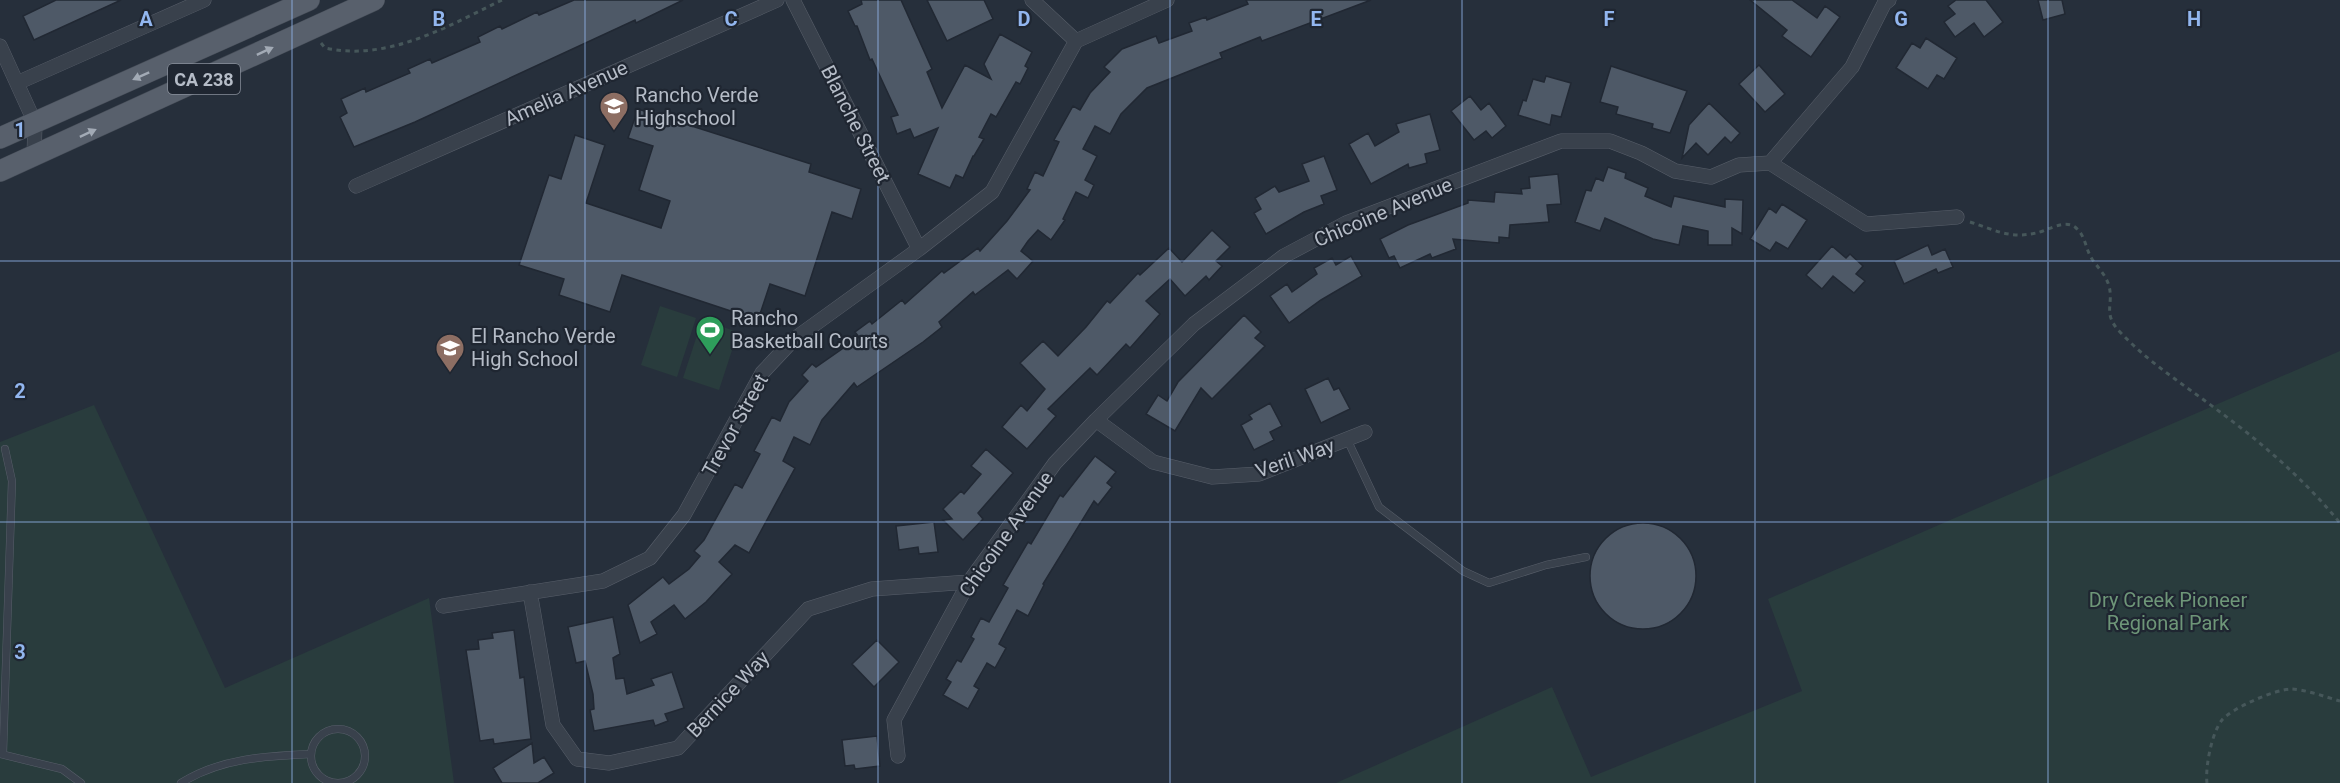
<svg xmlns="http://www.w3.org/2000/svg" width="2340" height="783" font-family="Roboto,sans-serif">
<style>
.green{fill:#293c3d}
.building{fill:#4e5967;stroke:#212833;stroke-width:1.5}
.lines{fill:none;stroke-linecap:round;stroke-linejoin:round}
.service-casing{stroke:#585f6a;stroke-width:8}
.minor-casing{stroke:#585f6a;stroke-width:15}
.primary-casing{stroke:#434a55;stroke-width:22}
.path{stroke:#46575a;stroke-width:3;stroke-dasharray:4.5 4.5;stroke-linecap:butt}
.service{stroke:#39414c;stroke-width:7}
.minor{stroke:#39414c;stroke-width:14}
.primary{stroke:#58606c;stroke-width:21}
.oneway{fill:#a2aab5}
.grid{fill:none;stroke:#92b6ef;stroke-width:1.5;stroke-opacity:0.55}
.labels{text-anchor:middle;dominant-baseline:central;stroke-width:4.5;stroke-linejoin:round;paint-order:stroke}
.shield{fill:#1f2631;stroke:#888f9a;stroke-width:1.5}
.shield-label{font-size:18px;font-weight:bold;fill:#b5bcc7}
.street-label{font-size:20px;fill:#b5bcc7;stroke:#1f2631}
.poi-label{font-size:20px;fill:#b5bcc7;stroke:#1f2631;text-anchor:start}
.park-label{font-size:20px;fill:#6e9678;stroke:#1f2631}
.grid-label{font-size:20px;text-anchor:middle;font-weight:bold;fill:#92b6ef;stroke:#1f2631;stroke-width:4.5;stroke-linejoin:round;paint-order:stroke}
</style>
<rect width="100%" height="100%" fill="#262f3b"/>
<!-- green -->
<path class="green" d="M660,306L696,318L677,377L641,365Z
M702,320L738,332L719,390L683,378Z
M2340,351V783H1336L1552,687L1591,777L1802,691L1768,599Z
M94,405L225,688L429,598L454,783H0V442Z"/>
<!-- building -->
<path class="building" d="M56,0H121L34,40L23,16Z
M574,0H683L636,23L635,20L415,122L354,147L340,117L347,113L341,99L365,88L366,92L410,73L408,69L430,59L432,63L480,42L478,37L500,26L502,29L537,12L539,15Z
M861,0H901L932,69L927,72L942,108L965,65L991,79L984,64L1000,34L1032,52L1025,66L1028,68L1020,84L1016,82L996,117L991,114L979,137L984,139L974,156H973L963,178L956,175L950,188L918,174L938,128L914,138L910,129L897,134L891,117L898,115L872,59L870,60L857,26H855L848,11L862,4Z
M927,0H984L993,19L947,41Z
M1246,0H1371L1262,41L1260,37L1220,53L1222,58L1147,88L1121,114L1110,134L1095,126L1083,149L1097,156L1085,180L1094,185L1088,198L1076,192L1063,219L1065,220L1051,240L1038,230L1028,241L1021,251L1033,261L1017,279L1008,270L975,295L973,292L939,322L942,327L923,342L857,387L854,383L822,420L810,445L794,437L783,461L795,468L749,553L735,545L719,562L732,574L706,602L685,619L674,605L651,622L657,634L640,643L628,605L663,577L669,584L689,569L700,556L694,551L704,540L735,484L742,488L760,454L754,451L772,417L780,421L789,402L808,381L802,375L812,364L816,367L859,337L855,332L870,321L872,324L902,300L905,304L942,271L944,273L978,248L980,251L1007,221L1030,190L1027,189L1035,172L1043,176L1059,142L1054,140L1073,106L1080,110L1090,93L1110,72L1104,67L1122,49L1156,36L1159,43L1192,31L1189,23L1206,17L1207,20L1248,4Z
M1750,0H1792L1817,18L1825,6L1840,17L1811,57L1782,36L1787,30Z
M1956,0H1986L2003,22L1984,37L1974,23L1955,37L1944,22L1955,14L1948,6Z
M2038,0H2062L2065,14L2043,20Z
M1926,38L1957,58L1944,79L1937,75L1928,89L1896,68L1912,43L1920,48Z
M1759,65L1785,94L1765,112L1739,84Z
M1611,66L1687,91L1670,133L1652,128L1653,124L1616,114L1618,107L1600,102Z
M1546,76L1571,83L1561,117L1552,115L1550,125L1518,115L1523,100L1526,101L1533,79L1544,82Z
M1470,96L1481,110L1489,103L1506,126L1492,138L1486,131L1474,140L1451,111Z
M1709,103L1740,133L1731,143L1725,137L1708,155L1696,143L1682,158L1689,125Z
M638,109L811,164L809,172L861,189L852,219L832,212L805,296L770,284L758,320L622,275L610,312L559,295L564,279L519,265L549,175L561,179L575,135L605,145L586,203L661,228L670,201L639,190L653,146L628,138Z
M1430,114L1440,150L1425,154L1427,163L1409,168L1408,164L1371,184L1349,144L1368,133L1375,146L1399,132L1396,124Z
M1324,156L1337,190L1321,196L1324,204L1304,212L1266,234L1254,213L1261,209L1255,198L1275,186L1279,192L1309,181L1302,164Z
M1608,167L1626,173L1625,178L1648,188L1645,196L1671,207L1674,196L1725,207V199L1743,200L1742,234L1732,228V245H1708V231L1683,226L1679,245L1653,239L1605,218L1600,231L1575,222L1586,190L1591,191L1596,178L1603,181Z
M1558,174L1561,204L1547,205L1549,222L1510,225L1509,238L1499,237V243L1453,239L1456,249L1432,258L1430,254L1400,268L1394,256L1389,258L1380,239L1408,225L1468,203V200L1494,202L1495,192L1522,194L1521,189L1530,188L1529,177Z
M1782,204L1807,220L1788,249L1776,242L1770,251L1750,239L1769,208L1776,213Z
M1212,230L1230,247L1216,261L1222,266L1209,280L1206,276L1185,296L1170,279L1146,301L1160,314L1130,348L1126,344L1097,375L1090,368L1048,409L1056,416L1027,449L1002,427L1021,405L1027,411L1045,389L1020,363L1043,341L1058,356L1086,327L1107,301L1110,303L1138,273L1140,275L1169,248L1182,262Z
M1928,245L1932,255L1945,249L1953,267L1938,273L1936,269L1904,284L1894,261Z
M1832,246L1846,258L1850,254L1863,266L1856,274L1865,281L1854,293L1833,276L1822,289L1806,275Z
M1351,256L1362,276L1321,300L1289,323L1270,296L1287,284L1292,292L1317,274L1314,268L1332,258L1336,265Z
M1244,315L1261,332L1255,338L1265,346L1212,399L1201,388L1175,431L1146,414L1158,395L1167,401L1178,382Z
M1328,378L1334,390L1339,388L1350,409L1321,423L1305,389Z
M1270,403L1282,426L1270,432L1274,440L1254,450L1241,425L1252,419L1249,415Z
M986,449L1013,473L978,513L983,519L963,540L943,520L952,519L943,509L961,491L964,494L981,474L971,466Z
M1095,456L1116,472L1107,483L1112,487L1098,505L1094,501L1043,584L1044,585L1028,616L1017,610L999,644L1006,648L995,668L987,663L974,686L979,689L968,709L943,695L951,682L946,679L957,660L961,662L974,639L971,637L981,618L989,622L1008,588L1003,585L1028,542L1031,544L1060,495L1063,497Z
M934,522L938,552L919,554L918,547L899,550L896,526Z
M1590 576a53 53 0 1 1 106 0a53 53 0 1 1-106 0Z
M613,617L620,654L613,658L616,679L624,678L627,694L654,685L651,679L672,672L684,708L665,714L668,721L655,726L653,720L594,731L590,710L594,709L593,694L585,661L576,663L568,627Z
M514,630L520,678L524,677L531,739L494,744L493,739L480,741L466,650L479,649L478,640L493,638L492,633Z
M877,640L899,662L874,687L852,664Z
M877,736L880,766L855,769L854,765L845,766L842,740Z
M532,743L534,763L544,757L554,773L538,783H502L493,768Z"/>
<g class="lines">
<!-- service casing -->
<g class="service-casing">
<path id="service" d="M1347,439L1379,507L1463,571L1489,583L1546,565L1586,557
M311 756a27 27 0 1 1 54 0a27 27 0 1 1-54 0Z
M3,753L12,481L5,449
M0,754L62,769L81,783
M181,783C221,758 266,756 311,754"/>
</g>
<!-- minor casing -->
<g class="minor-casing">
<path id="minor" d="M793,0L919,249
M1032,0L1076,41
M0,46L35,123L34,157
M17,83L204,0
M1770,163L1866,224L1957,217
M356,186L777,0
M1096,420L1153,462L1212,477L1259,474L1365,432
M530,592L553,725L577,759L609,763L678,748L808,609L872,589L969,582
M443,606L603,581L650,558L684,515L762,373L793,340L919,249L992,192L1076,41L1167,0
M898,756L894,720L969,582L1055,463L1096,420L1194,324L1284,256L1346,223L1561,141H1610L1641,153L1675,171L1711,177L1739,165L1770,163L1852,67L1884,4L1889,0"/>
</g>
<!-- primary casing -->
<g class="primary-casing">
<path id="primary" d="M0,138L309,0
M0,171L374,0"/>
</g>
<!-- path -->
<path class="path" d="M321,43L325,48C388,62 448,26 502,0
M1970,222C1995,230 2009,239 2036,233C2047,231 2064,219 2075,227C2086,236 2085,248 2092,259C2098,268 2106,275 2109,286C2114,305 2102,313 2120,332C2149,363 2183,384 2216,409C2261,442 2305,480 2340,523
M2207,783C2205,767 2212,732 2222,720C2232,708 2274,690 2290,689C2305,689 2325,697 2340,701"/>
<!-- service -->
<use href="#service" class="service"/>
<!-- minor -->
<use href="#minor" class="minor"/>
<!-- primary -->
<use href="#primary" class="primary"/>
</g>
<!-- one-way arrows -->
<defs><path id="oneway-solid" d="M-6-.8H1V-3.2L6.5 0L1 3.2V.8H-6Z" transform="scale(1.5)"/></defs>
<g class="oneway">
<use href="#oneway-solid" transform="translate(265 51) rotate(-25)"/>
<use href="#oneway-solid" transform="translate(141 76) rotate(156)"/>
<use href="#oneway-solid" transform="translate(88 133) rotate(-25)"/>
</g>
<!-- grid -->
<path class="grid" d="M292,0V783M585,0V783M878,0V783M1170,0V783M1462,0V783M1755,0V783M2048,0V783M0,261H2340M0,522H2340"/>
<!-- icons -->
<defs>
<g id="school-pin" transform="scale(1.5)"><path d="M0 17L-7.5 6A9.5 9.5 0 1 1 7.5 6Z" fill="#8d6e63" stroke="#1f2631"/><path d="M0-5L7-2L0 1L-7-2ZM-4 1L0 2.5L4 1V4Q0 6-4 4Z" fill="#fff"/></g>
<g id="stadium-pin" transform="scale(1.5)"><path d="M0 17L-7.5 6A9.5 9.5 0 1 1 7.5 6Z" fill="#2e9e5b" stroke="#1f2631"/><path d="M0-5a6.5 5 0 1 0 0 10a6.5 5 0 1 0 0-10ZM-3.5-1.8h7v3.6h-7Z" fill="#fff"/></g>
</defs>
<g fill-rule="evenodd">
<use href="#school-pin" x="614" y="106"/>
<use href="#stadium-pin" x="710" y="330"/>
<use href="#school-pin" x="450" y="348"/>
</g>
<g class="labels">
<!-- shield labels -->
<rect class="shield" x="168" y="64" width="72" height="30" rx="4.5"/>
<g class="shield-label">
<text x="204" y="79">CA 238</text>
</g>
<!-- street labels -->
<g class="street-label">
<text transform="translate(566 93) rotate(-24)">Amelia Avenue</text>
<text transform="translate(856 124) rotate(63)">Blanche Street</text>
<text transform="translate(1383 212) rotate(-23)">Chicoine Avenue</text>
<text transform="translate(735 425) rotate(-61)">Trevor Street</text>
<text transform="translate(1295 458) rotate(-19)">Veril Way</text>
<text transform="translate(1006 534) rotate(-55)">Chicoine Avenue</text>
<text transform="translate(728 694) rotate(-47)">Bernice Way</text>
</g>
<!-- poi labels -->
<g class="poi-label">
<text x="635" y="95">Rancho Verde<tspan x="635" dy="23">Highschool</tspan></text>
<text x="731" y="318">Rancho<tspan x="731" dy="23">Basketball Courts</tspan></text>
<text x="471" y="336">El Rancho Verde<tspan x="471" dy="23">High School</tspan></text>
</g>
<!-- park labels -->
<g class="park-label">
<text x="2168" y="600">Dry Creek Pioneer<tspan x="2168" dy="23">Regional Park</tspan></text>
</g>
</g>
<g class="grid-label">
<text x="146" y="26">A</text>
<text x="439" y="26">B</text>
<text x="731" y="26">C</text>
<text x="1024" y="26">D</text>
<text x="1316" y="26">E</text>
<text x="1609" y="26">F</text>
<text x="1901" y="26">G</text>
<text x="2194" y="26">H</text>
<text x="20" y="137">1</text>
<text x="20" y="398">2</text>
<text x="20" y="659">3</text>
</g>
</svg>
